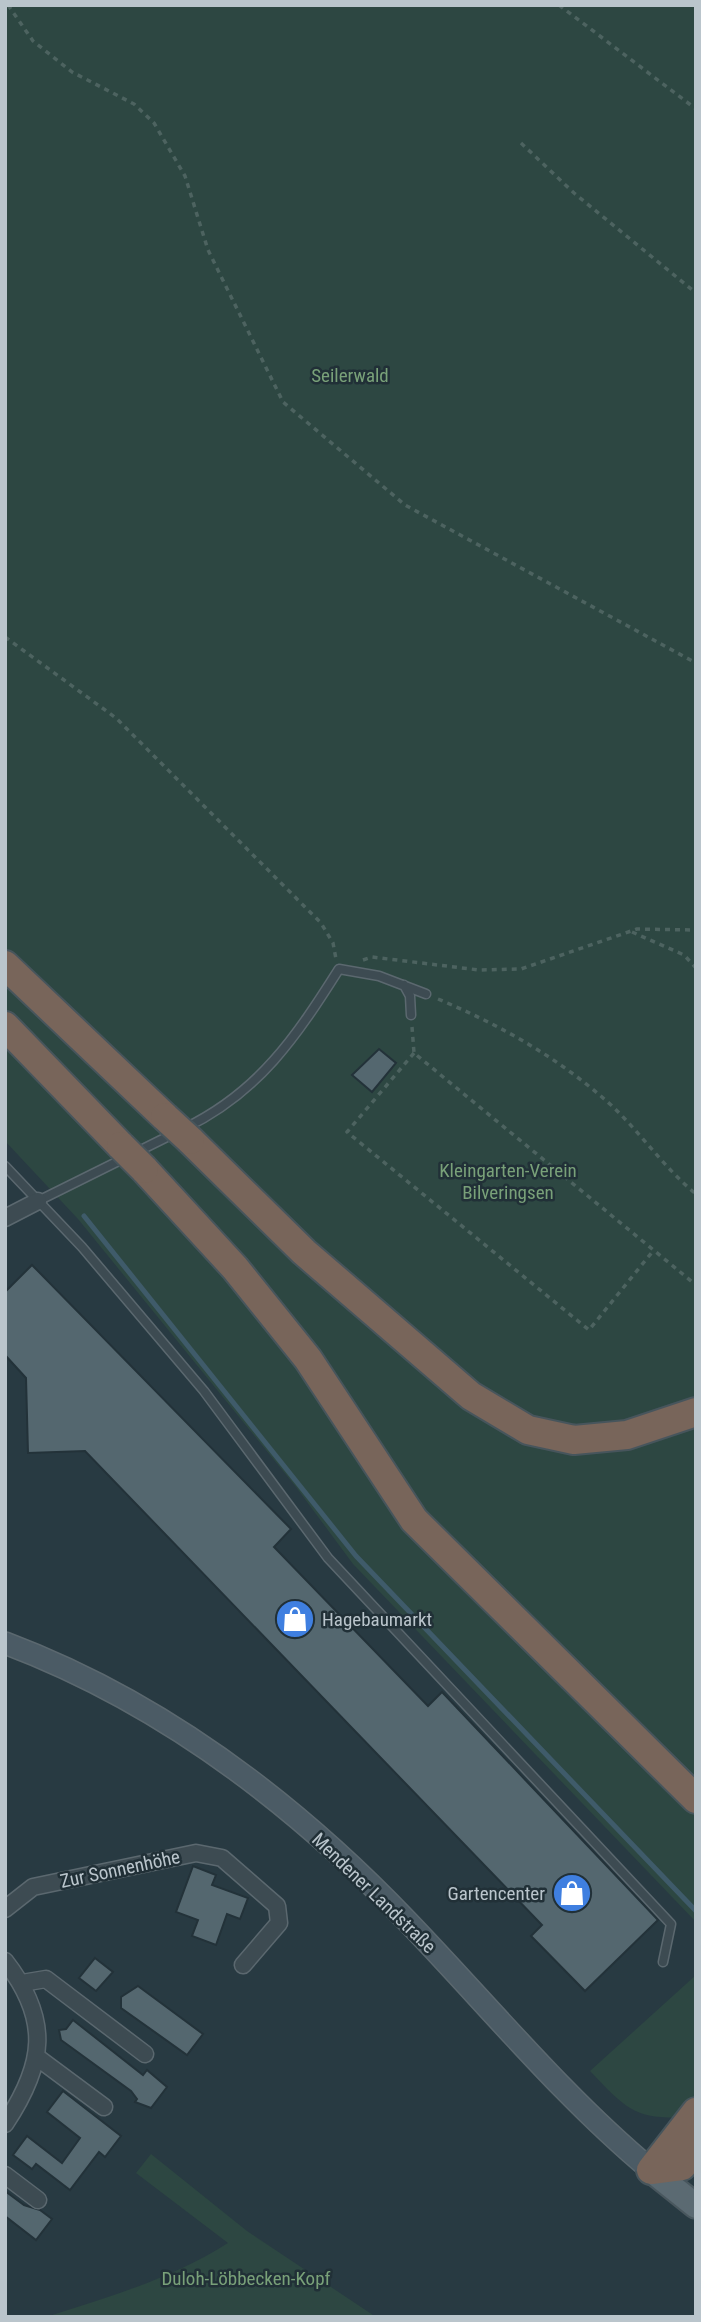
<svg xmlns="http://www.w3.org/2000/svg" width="701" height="2322" font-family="'Roboto Condensed',sans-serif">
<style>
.green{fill:#2d4742}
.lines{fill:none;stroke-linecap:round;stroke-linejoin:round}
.stream{stroke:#3f5b6a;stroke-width:5}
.building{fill:#54676f;stroke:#233239;stroke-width:2}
.lane-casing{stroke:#5b686f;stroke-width:11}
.street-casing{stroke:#5b686f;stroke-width:19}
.secondary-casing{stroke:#5b686f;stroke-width:24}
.primary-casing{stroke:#49575e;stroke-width:28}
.highway-casing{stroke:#47555c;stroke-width:32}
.path{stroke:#4d6360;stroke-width:3.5;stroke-dasharray:5 5;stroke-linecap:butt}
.lane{stroke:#3d4b52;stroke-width:8}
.street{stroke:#3d4b52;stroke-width:16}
.secondary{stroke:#4b5b65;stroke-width:21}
.primary{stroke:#5b6a72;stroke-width:24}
.highway{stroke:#78655a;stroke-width:28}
.highway-bridge-casing{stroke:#47555c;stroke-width:32;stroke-linecap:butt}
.highway-bridge{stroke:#78655a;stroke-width:28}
.labels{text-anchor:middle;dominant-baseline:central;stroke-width:5;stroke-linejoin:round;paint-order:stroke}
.park-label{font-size:19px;fill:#79a179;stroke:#213037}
.poi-label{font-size:19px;fill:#bac5cc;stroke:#213037;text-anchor:start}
.street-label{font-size:19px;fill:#bac5cc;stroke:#213037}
</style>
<rect width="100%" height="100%" fill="#283a42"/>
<!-- green -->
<path class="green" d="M5,5H696V1922L353,1564L296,1487L78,1219L5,1141Z
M696,1975V2117C636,2120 630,2113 590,2071Z
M151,2154L247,2231L376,2317H46C109,2297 171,2279 228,2243L136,2173Z"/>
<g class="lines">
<!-- stream -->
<path class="stream" d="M84,1216L356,1556L696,1911"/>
</g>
<!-- building -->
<path class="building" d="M379,1049L396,1063L372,1092L352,1075Z
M32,1265L291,1529L274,1547L428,1706L442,1692L658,1920L585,1991L531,1936L542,1925L85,1451L28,1453L26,1378L5,1355V1292Z
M193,1866L216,1875L212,1885L248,1898L240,1919L227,1914L216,1945L192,1936L198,1920L176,1912Z
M95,1958L113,1972L96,1991L79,1978Z
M138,1986L203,2034L187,2055L121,2008V1997Z
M73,2020L143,2075L147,2070L167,2087L151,2108L135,2102L137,2099L131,2091L61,2040L59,2030L66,2029Z
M63,2091L121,2136L105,2157L99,2152L70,2190L36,2164L32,2169L13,2155L27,2136L62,2163L80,2138L47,2112Z
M5,2191L24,2205L40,2210L52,2219L36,2240L5,2216Z"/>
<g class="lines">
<!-- lane casing -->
<g class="lane-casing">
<path id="lane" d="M404,985L410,996L411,1015
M185,1128C259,1092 296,1037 339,969L379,976L426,994
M5,1166L82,1247L204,1391L328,1558L671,1924L663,1962
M38,1201L173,1134"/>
</g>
<!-- street casing -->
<g class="street-casing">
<path id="street" d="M5,1218L38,1201
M5,1909L33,1887L196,1853L222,1858L277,1906L279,1923L243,1965
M5,1961C51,2020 45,2064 5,2124
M22,1983L46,1979L145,2054
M38,2058L104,2107
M5,2175L38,2200"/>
</g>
<!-- secondary casing -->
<g class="secondary-casing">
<path id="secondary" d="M5,1643C159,1701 294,1803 407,1921C487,2004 562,2096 651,2170"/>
</g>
<!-- primary casing -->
<g class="primary-casing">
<path id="primary" d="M651,2170L696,2206"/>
</g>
<!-- highway casing -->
<g class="highway-casing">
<path id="highway" d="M5,965L165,1117
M5,1026L121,1146
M190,1140L304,1252L471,1396L528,1430L574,1440L627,1435L696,1412
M144,1169L235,1268L308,1359L414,1520L696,1799
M651,2170L696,2112
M651,2170L682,2166L696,2150"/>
</g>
<!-- path -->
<path class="path" d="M8,5L33,41L72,72L134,104L154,123L185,176L208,250L283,402L405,505L696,663
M559,5L696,109
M521,143L574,193L696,293
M5,637L116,718L321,923L333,943L336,959
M632,932L684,955L696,968
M363,960L372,957L479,970L521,969L637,929L696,930
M438,999C502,1026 559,1058 611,1105C641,1133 664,1168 696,1194
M412,1027L414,1053L696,1285
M414,1053L347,1132L589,1330L653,1251"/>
<!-- lane -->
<use href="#lane" class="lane"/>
<!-- street -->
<use href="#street" class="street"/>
<!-- secondary -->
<use href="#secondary" class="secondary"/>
<!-- primary -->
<use href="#primary" class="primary"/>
<!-- highway -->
<use href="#highway" class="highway"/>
<!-- highway-bridge casing -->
<g class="highway-bridge-casing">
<path id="highway-bridge" d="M165,1117L190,1140
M121,1146L144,1169"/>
</g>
<!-- highway-bridge -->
<use href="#highway-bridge" class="highway-bridge"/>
</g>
<!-- icons -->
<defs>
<g id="shop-disc" transform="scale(2.0125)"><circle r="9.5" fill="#3f7fe0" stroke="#213037"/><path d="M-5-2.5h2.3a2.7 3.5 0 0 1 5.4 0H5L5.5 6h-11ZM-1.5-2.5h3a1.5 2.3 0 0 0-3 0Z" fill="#fff"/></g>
</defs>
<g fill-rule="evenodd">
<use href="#shop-disc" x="295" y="1619"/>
<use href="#shop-disc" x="572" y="1893"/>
</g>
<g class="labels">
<!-- park labels -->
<g class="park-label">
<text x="350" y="375">Seilerwald</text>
<text x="508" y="1170">Kleingarten-Verein<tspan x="508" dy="22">Bilveringsen</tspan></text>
<text x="246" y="2278">Duloh-Löbbecken-Kopf</text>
</g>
<!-- poi labels -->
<g class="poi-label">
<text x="322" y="1619">Hagebaumarkt</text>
<text x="545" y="1893" text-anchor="end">Gartencenter</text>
</g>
<!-- street labels -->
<g class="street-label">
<text transform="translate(120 1869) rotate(-12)">Zur Sonnenhöhe</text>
<text transform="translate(374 1893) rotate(44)">Mendener Landstraße</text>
</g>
</g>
<!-- border -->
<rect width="701" height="2322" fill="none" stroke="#bac5cc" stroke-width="14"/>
</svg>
